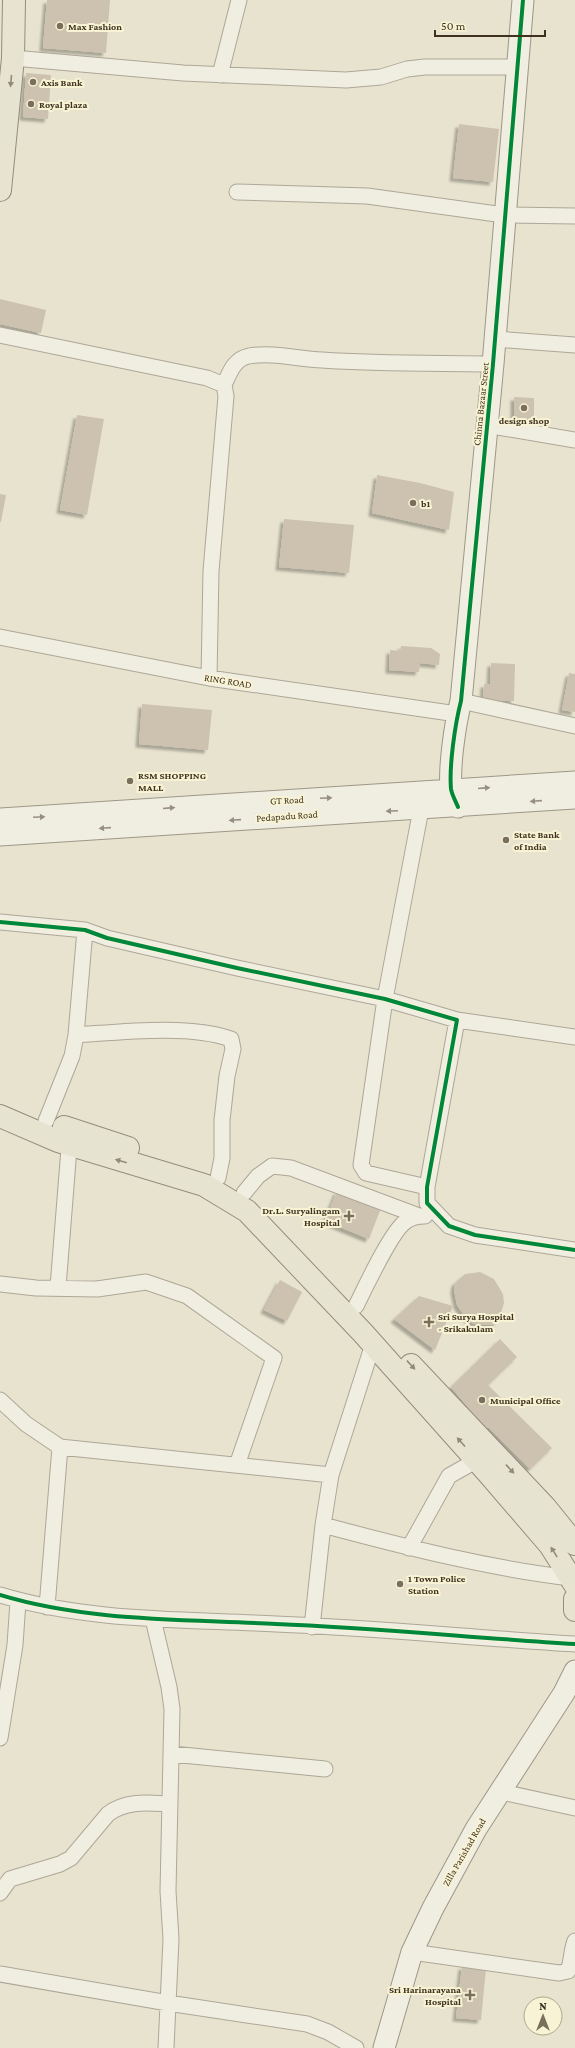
<svg xmlns="http://www.w3.org/2000/svg" width="575" height="2048" font-family="'Crimson Pro',serif">
<style>
.building{fill:#ccc2af;filter:url(#shadow)}
.lines{fill:none;stroke-linecap:round;stroke-linejoin:round}
.street-casing{stroke:#ada797;stroke-width:17}
.secondary-casing{stroke:#9d9787;stroke-width:23}
.primary-casing{stroke:#938d7e;stroke-width:24}
.street{stroke:#f0ede1;stroke-width:15}
.secondary{stroke:#f0ede1;stroke-width:21}
.primary{stroke:#e7e3d1;stroke-width:22}
.cycleway-casing{stroke:#f9f3d5;stroke-width:6}
.cycleway{stroke:#00873e;stroke-width:4}
.oneway{fill:#928a78}
.oneway2{fill:#978f80}
.poi-dot{fill:#7a6f5c;stroke:#f9f3d5;stroke-width:1.5}
.labels{text-anchor:middle;dominant-baseline:central;stroke-width:4;stroke-linejoin:round;paint-order:stroke}
.poi-label{font-size:10px;font-weight:bold;fill:#3e311e;stroke:#f9f3d5;text-anchor:start}
.street-label{font-size:10px;fill:#3e311e;stroke:#f9f3d5}
</style>
<defs>
<filter id="shadow"><feDropShadow dx="-3.5" dy="3.5" stdDeviation="1" flood-color="#0004"/></filter>
</defs>
<rect width="100%" height="100%" fill="#e8e3ce"/>
<!-- building -->
<path class="building" d="M47,0H110L106,53L43,48Z
M26,73L51,75L48,119L23,117Z
M459,124L499,129L493,182L453,178Z
M0,299L46,310L41,333L0,324Z
M514,397L534,398V419H514Z
M77,415L104,419L87,515L60,510Z
M377,475L420,483L454,492L449,530L372,513Z
M0,494L6,495L1,522H0Z
M284,519L354,525L349,573L279,567Z
M401,646L431,648L440,654L439,665L420,663L419,672L389,670L390,650L400,651Z
M491,663L515,664L514,701H483L484,684H490Z
M569,673L575,674V712L562,710Z
M142,704L212,710L208,750L139,744Z
M337,1191L381,1208L369,1239L325,1221Z
M480,1272L494,1279L503,1294L504,1303L499,1319L496,1323L489,1325L472,1323L464,1315L457,1305L454,1290L455,1283L465,1274Z
M280,1280L302,1292L287,1321L264,1310Z
M419,1296L453,1306L435,1350L394,1319Z
M500,1339L517,1357L488,1385L552,1448L530,1469L488,1427L481,1433L466,1417L472,1412L451,1387Z
M462,1966L486,1969L481,2020L456,2018Z"/>
<g class="lines">
<!-- street casing -->
<g class="street-casing">
<path id="street" d="M13,58L183,73L346,80L381,77L407,69L425,67H517
M220,75L239,0
M237,192L367,196L504,215L575,216
M0,335L207,378L224,385L226,396L211,571L209,678
M495,339L575,345
M224,385C230,372 234,359 249,356C272,352 298,359 322,360C379,364 436,363 493,364
M486,425L575,440
M0,637L209,678L457,714
M461,701L575,726
M421,809L385,999L361,1165L366,1173L427,1187
M0,922L85,930L107,938L237,968L385,999L457,1020L427,1187V1203L449,1226L475,1235L575,1250
M457,1020L575,1037
M76,1035C121,1032 189,1024 231,1039L233,1049L227,1076L222,1120V1158L218,1178
M46,1121L72,1056L76,1035L85,930
M244,1193L258,1176L272,1166L291,1168L419,1216
M0,1284L36,1288L97,1289L146,1282L187,1296L274,1358L237,1465
M58,1287L70,1136
M356,1306C365,1288 391,1232 405,1222C410,1218 419,1216 425,1216
M0,1400L26,1424L60,1447L331,1475
M323,1525C405,1547 487,1568 571,1578
M409,1548L449,1476L477,1460
M0,1595C89,1622 185,1619 276,1624C376,1628 475,1638 575,1644
M47,1607L60,1447
M153,1619L169,1687L172,1709L168,1891L171,1939L166,2048
M312,1627L323,1525L331,1475L373,1344
M0,1738L15,1645L18,1601
M172,1754L325,1769
M502,1792L575,1808
M0,1893L10,1879L60,1864L71,1858L108,1814C126,1800 148,1803 170,1804
M412,1952L559,1973L568,1971C572,1961 571,1951 575,1941
M0,1974L168,2003L307,2024L328,2032L356,2048"/>
</g>
<!-- secondary casing -->
<g class="secondary-casing">
<path id="secondary" d="M458,807C456,802 452,795 451,789C449,766 455,724 461,701L493,364L523,0
M0,819L575,782
M0,835L575,798
M384,2048L412,1952L433,1908L476,1829L564,1693L575,1671"/>
</g>
<!-- primary casing -->
<g class="primary-casing">
<path id="primary" d="M0,190L13,58L14,0
M0,1116L58,1141L204,1185L247,1211L363,1333L488,1473L550,1545L575,1585
M64,1127L128,1148
M411,1365L545,1507L575,1544
M575,1599V1610"/>
</g>
<!-- street -->
<use href="#street" class="street"/>
<!-- secondary -->
<use href="#secondary" class="secondary"/>
<!-- primary -->
<use href="#primary" class="primary"/>
<!-- cycleway casing -->
<g class="cycleway-casing">
<path id="cycleway" d="M458,807C456,802 452,795 451,789C449,766 455,724 461,701L493,364L523,0
M0,922L85,930L107,938L237,968L385,999L457,1020L427,1187V1203L449,1226L475,1235L575,1250
M0,1595C89,1622 185,1619 276,1624C376,1628 475,1638 575,1644"/>
</g>
<!-- cycleway -->
<use href="#cycleway" class="cycleway"/>
</g>
<!-- one-way arrows -->
<defs><path id="oneway-solid" d="M-6-.8H1V-3.2L6.5 0L1 3.2V.8H-6Z"/></defs>
<g class="oneway">
<use href="#oneway-solid" transform="translate(11 81) rotate(95)"/>
<use href="#oneway-solid" transform="translate(121 1161) rotate(-164)"/>
<use href="#oneway-solid" transform="translate(411 1365) rotate(47)"/>
<use href="#oneway-solid" transform="translate(461 1442) rotate(-132)"/>
<use href="#oneway-solid" transform="translate(510 1469) rotate(47)"/>
<use href="#oneway-solid" transform="translate(554 1552) rotate(-122)"/>
</g>
<g class="oneway2">
<use href="#oneway-solid" transform="translate(484 788) rotate(-5)"/>
<use href="#oneway-solid" transform="translate(326 798) rotate(-3)"/>
<use href="#oneway-solid" transform="translate(536 801) rotate(176)"/>
<use href="#oneway-solid" transform="translate(169 808) rotate(-5)"/>
<use href="#oneway-solid" transform="translate(392 811) rotate(178)"/>
<use href="#oneway-solid" transform="translate(39 817) rotate(-3)"/>
<use href="#oneway-solid" transform="translate(235 820) rotate(176)"/>
<use href="#oneway-solid" transform="translate(105 828) rotate(176)"/>
</g>
<!-- markers -->
<g class="poi-dot">
<circle cx="60" cy="26" r="4"/>
<circle cx="33" cy="82" r="4"/>
<circle cx="31" cy="104" r="4"/>
<circle cx="524" cy="408" r="4"/>
<circle cx="413" cy="503" r="4"/>
<circle cx="130" cy="781" r="4"/>
<circle cx="506" cy="840" r="4"/>
<path d="M347 1210h4v4h4v4h-4v4h-4v-4h-4v-4h4z"/>
<path d="M427 1316h4v4h4v4h-4v4h-4v-4h-4v-4h4z"/>
<circle cx="482" cy="1400" r="4"/>
<circle cx="400" cy="1584" r="4"/>
<path d="M468 1989h4v4h4v4h-4v4h-4v-4h-4v-4h4z"/>
</g>
<g class="labels">
<!-- poi labels -->
<g class="poi-label">
<text x="68" y="26">Max Fashion</text>
<text x="41" y="82">Axis Bank</text>
<text x="39" y="104">Royal plaza</text>
<text x="524" y="420" text-anchor="middle">design shop</text>
<text x="421" y="503">b1</text>
<text x="138" y="775">RSM SHOPPING<tspan x="138" dy="12">MALL</tspan></text>
<text x="514" y="834">State Bank<tspan x="514" dy="12">of India</tspan></text>
<text x="340" y="1210" text-anchor="end">Dr.L. Suryalingam<tspan x="340" dy="12">Hospital</tspan></text>
<text x="438" y="1316">Sri Surya Hospital<tspan x="438" dy="12">- Srikakulam</tspan></text>
<text x="490" y="1400">Municipal Office</text>
<text x="408" y="1578">1 Town Police<tspan x="408" dy="12">Station</tspan></text>
<text x="461" y="1989" text-anchor="end">Sri Harinarayana<tspan x="461" dy="12">Hospital</tspan></text>
</g>
<!-- street labels -->
<g class="street-label">
<text transform="translate(481 404) rotate(-84)">Chinna Bazaar Street</text>
<text transform="translate(228 681) rotate(9)">RING ROAD</text>
<text transform="translate(287 800) rotate(-3)">GT Road</text>
<text transform="translate(287 816) rotate(-4)">Pedapadu Road</text>
<text transform="translate(464 1852) rotate(-60)">Zilla Parishad Road</text>
</g>
</g>
<!-- north arrow -->
<g transform="translate(543 2016)"><circle r="19" fill="#f9f3d5" stroke="#aea58c"/>
<path d="M0-3L7 15L0 10L-7 15Z" fill="#7a6f5c"/>
<text y="-6" font-size="11" font-weight="bold" text-anchor="middle" fill="#3e311e">N</text>
</g>
<!-- scale -->
<path d="M435 30v6h110v-6" fill="none" stroke="#3e311e" stroke-width="2"/>
<text x="441" y="30" font-size="12" fill="#3e311e" stroke="#f9f3d5" stroke-width="3" paint-order="stroke">50 m</text>
</svg>
